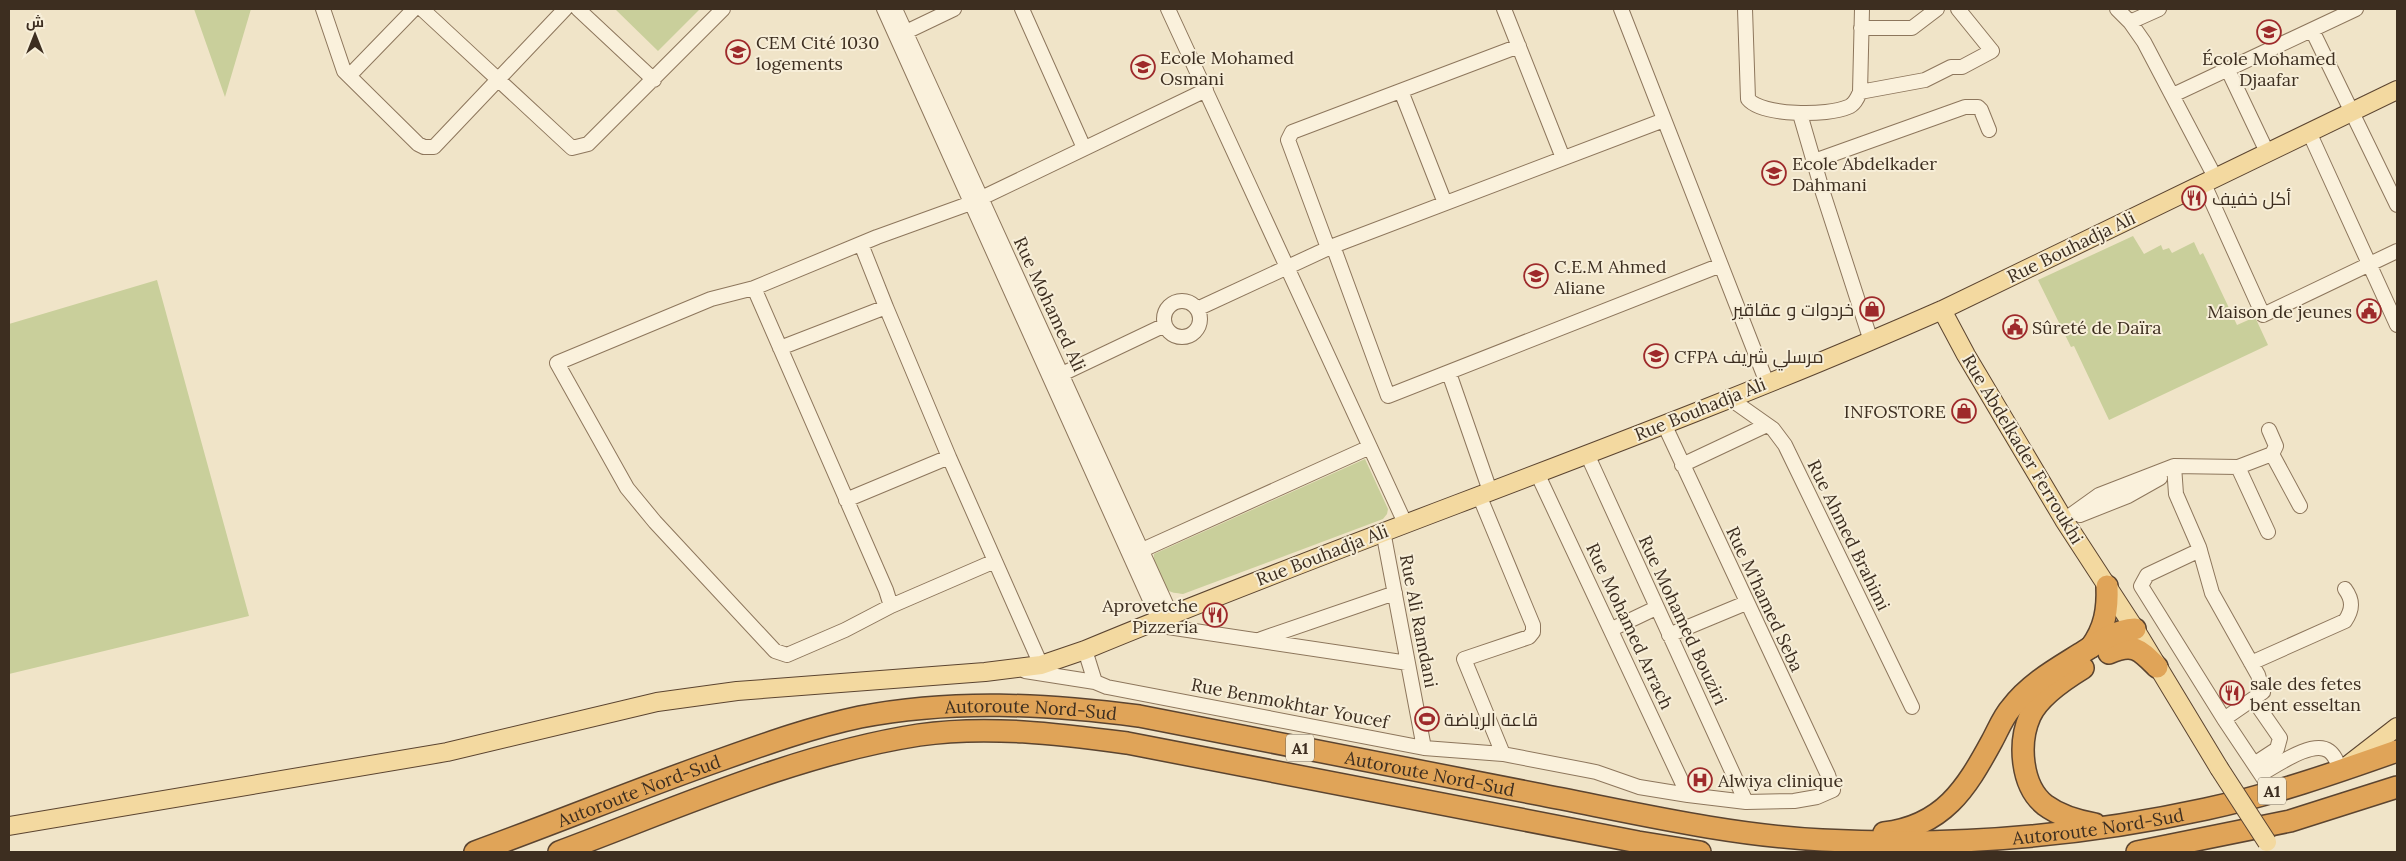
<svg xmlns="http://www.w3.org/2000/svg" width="2406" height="861" font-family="Lora,Cairo,serif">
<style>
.green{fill:#c9cf9b}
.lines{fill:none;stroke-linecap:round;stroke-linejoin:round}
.minor-casing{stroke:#8d765c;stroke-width:16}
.major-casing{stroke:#5b4430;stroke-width:20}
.highway-casing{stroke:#5b4430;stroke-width:24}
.minor{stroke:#faf1dc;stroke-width:14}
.major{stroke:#f3d9a0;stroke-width:18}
.highway{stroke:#e0a458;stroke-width:21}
.major-bridge-casing{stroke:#5b4430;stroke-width:20;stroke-linecap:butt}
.major-bridge{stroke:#f3d9a0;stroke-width:18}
.labels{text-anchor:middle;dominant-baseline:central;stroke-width:4;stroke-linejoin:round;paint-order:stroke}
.shield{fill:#f7eed8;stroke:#756857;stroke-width:1}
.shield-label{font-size:16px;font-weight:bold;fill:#3d2e20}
.poi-label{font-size:18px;fill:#3d2e20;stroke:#f7eed8;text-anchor:start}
.street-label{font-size:18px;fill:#3d2e20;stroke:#f7eed8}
</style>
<rect width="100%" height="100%" fill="#f0e4c8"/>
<!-- green -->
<path class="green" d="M194,9H251L225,97Z
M615,9H700L658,51Z
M2133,236L2144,254L2161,245L2163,250L2169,248L2172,253L2194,242L2200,255L2203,253L2237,325L2255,317L2268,345L2109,420L2074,346L2071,347L2038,280Z
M157,280L249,616L9,674V324Z
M1365,459L1388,509L1387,514L1383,519L1183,594C1177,593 1170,593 1166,589C1160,583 1153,562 1154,554Z"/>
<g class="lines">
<!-- minor casing -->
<g class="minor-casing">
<path id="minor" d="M323,9L344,71L418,144L424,147H434L565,9
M422,9L572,148L588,144L723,9
M578,9L654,80
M884,9L1159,620
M895,9L1171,615
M1022,9L1084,148
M1168,9L1405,523
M1504,9L1563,158
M1621,9L1767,383
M1745,9L1748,99C1762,116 1828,116 1848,107C1854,105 1857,99 1860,92L1862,9
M2117,9L2130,22L2144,42L2215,177
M2130,22L2159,9
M1861,28H1912L1937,9
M2312,30L2397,205
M906,32L954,9
M2228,70L2267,152
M349,76L414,9
M1401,91L1445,203
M1860,92L1925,80L1951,67H1962L1992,51L1958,9
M2173,95L2356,9
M1800,114L1823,193L1871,341
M2309,132L2397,325
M1814,161L1965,107H1978L1981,110L1989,130
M2203,182L2263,315L2397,251
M1333,246L1388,396L1721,265
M1328,248L1288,140L1292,132L1519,46
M754,288L886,590L891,606
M1164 319a18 18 0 1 1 36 0a18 18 0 1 1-36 0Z
M886,307L949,457
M1197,309L1333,246L1664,120
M780,348L886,307L861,244
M1449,373L1490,491
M1062,374L1165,325
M1729,398L1773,429L1785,445L1912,707
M2269,430L2276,446L2272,454
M1587,454L1746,802
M1682,465L1767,425
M2174,466L2176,494L2199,547L2212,593L2258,675L2263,692L2224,719L2272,791
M2238,467L2268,532
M1537,473L1688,795
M1479,495L1533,625V632L1529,637L1464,659L1503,754
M846,500L949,457L1041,665
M2080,515L2128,496L2160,478
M2064,520L2099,495L2174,466L2238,467L2272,454L2300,506
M1383,531L1424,748
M2200,550L2147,575L2141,586L2224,719
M1140,551L1370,447
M995,561L891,606L845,630L787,655L775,651L655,522L627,488L557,363L711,299L754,288L877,237L971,203L1206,90
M1148,624L1408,663
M1612,629L1656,608
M1669,635L1746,603
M1261,639L1395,593
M1085,650L1095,682
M2251,663L2345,621C2353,609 2353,600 2345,589
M1025,671L1095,682L1107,687L1424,748L1503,754L1596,772L1639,787L1688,795L1746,802L1794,801L1817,797L1833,790L1828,775L1664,424
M2253,699L2280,738L2277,749L2254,764
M2261,774C2276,766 2313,739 2329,751C2335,755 2338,764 2341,771"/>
</g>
<!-- major casing -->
<g class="major-casing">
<path id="major" d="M1942,310L1966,355L2064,520L2135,629L2219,768
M2348,765L2397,727
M9,826L447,752L657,702L737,691L985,672L1041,665L1085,650C1369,532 1661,434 1942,310L2397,90"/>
</g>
<!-- highway casing -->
<g class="highway-casing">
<g id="highway">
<path d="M2091,647C2105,628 2108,609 2107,586"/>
<path d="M2109,653C2134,642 2140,650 2157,667"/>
<path d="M2083,668C2065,679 2039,696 2030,716C2018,743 2021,786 2045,805C2060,816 2077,821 2095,824"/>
<path d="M1884,833C1943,826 1966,789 1992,741C1998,730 2003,717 2011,708C2029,684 2056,669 2080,654C2097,643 2115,630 2135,629"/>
<path id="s1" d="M475,852C558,822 640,788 723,759C768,743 813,727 860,717C953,699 1046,704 1139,716C1271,742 1404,768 1537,794C1631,812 1726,835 1822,840C1950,847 2082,836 2206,809C2271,795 2335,773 2397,751"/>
<path d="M559,852C675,809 796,754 919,735C987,725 1059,734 1127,743L1638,842L1700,852"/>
<path d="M2137,852L2290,821L2397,787"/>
</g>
</g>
<!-- minor -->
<use href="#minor" class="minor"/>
<!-- major -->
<use href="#major" class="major"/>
<!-- highway -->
<use href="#highway" class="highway"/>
<!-- major-bridge casing -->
<g class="major-bridge-casing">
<path id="major-bridge" d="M2219,768L2267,842"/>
</g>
<!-- major-bridge -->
<use href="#major-bridge" class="major-bridge"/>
</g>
<!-- icons -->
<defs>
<g id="school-ring" transform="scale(1.25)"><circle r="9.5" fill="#f7eed8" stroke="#9e2a2b" stroke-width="1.5"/><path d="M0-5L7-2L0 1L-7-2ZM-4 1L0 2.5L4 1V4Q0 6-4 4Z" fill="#9e2a2b"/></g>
<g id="restaurant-ring" transform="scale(1.25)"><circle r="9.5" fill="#f7eed8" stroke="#9e2a2b" stroke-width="1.5"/><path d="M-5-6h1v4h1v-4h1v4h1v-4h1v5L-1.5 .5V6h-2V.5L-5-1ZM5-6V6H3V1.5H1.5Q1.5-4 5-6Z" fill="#9e2a2b"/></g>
<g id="shop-ring" transform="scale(1.25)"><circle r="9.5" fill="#f7eed8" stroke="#9e2a2b" stroke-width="1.5"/><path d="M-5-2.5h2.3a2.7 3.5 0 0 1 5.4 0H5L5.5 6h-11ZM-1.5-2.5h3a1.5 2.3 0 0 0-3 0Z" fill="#9e2a2b"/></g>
<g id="civic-ring" transform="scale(1.25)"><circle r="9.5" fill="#f7eed8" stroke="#9e2a2b" stroke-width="1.5"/><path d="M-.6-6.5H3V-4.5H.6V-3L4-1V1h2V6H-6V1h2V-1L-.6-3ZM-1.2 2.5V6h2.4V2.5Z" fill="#9e2a2b"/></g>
<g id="university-ring" transform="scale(1.25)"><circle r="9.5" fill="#f7eed8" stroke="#9e2a2b" stroke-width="1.5"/><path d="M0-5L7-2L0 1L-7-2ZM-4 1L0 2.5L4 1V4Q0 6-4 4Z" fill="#9e2a2b"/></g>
<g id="stadium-ring" transform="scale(1.25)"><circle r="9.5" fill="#f7eed8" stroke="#9e2a2b" stroke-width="1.5"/><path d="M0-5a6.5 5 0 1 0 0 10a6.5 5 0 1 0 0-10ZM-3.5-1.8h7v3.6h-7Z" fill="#9e2a2b"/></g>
<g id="hospital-ring" transform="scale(1.25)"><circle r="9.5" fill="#f7eed8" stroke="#9e2a2b" stroke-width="1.5"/><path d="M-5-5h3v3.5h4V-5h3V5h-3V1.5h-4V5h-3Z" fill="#9e2a2b"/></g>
</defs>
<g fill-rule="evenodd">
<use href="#school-ring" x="2269" y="32"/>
<use href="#school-ring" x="738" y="52"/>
<use href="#school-ring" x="1143" y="67"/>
<use href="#school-ring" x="1774" y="173"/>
<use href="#restaurant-ring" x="2194" y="198"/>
<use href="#school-ring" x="1536" y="276"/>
<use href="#shop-ring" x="1872" y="309"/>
<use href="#civic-ring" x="2369" y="311"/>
<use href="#civic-ring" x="2015" y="327"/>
<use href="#university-ring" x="1656" y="356"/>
<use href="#shop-ring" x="1964" y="411"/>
<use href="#restaurant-ring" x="1215" y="615"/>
<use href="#restaurant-ring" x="2232" y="693"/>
<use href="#stadium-ring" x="1427" y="719"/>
<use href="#hospital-ring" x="1700" y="780"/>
</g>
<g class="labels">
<!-- shield labels -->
<g class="shield">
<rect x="1286" y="734.5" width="28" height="27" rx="4"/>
<rect x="2258" y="777.5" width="28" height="27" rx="4"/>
</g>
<g class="shield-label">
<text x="1300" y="748">A1</text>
<text x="2272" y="791">A1</text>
</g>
<!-- poi labels -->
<g class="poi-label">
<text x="756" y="42">CEM Cité 1030<tspan x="756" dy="21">logements</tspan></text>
<text x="1160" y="57">Ecole Mohamed<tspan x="1160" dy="21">Osmani</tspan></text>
<text x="2269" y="58" text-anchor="middle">École Mohamed<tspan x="2269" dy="21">Djaafar</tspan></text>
<text x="1792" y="163">Ecole Abdelkader<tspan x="1792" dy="21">Dahmani</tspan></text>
<text x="2212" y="198">أكل خفيف</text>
<text x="1554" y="266">C.E.M Ahmed<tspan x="1554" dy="21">Aliane</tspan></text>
<text x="1854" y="309" text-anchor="end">خردوات و عقاقير</text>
<text x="2352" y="311" text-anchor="end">Maison de jeunes</text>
<text x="2032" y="327">Sûreté de Daïra</text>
<text x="1674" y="356">CFPA مرسلي شريف</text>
<text x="1946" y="411" text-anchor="end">INFOSTORE</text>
<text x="1198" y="605" text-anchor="end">Aprovetche<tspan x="1198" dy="21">Pizzeria</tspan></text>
<text x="2250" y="683">sale des fetes<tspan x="2250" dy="21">bent esseltan</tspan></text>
<text x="1444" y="719">قاعة الرياضة</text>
<text x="1718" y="780">Alwiya clinique</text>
</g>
<!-- street labels -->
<g class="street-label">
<text transform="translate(2071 247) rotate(-26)">Rue Bouhadja Ali</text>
<text transform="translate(1050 304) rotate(65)">Rue Mohamed Ali</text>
<text transform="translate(1700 409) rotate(-22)">Rue Bouhadja Ali</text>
<text transform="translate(2023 449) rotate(59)">Rue Abdelkader Ferroukhi</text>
<text transform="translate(1849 535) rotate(64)">Rue Ahmed Brahimi</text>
<text transform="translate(1322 555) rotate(-21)">Rue Bouhadja Ali</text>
<text transform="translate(1765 599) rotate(65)">Rue M'hamed Seba</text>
<text transform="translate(1683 620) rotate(65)">Rue Mohamed Bouziri</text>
<text transform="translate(1419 621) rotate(79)">Rue Ali Ramdani</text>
<text transform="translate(1630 626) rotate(65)">Rue Mohamed Arrach</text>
<text transform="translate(1290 703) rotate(11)">Rue Benmokhtar Youcef</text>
<text stroke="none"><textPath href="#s1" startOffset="580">Autoroute Nord-Sud</textPath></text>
<text stroke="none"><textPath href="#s1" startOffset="985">Autoroute Nord-Sud</textPath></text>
<text stroke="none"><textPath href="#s1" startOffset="175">Autoroute Nord-Sud</textPath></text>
<text stroke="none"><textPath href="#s1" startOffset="1660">Autoroute Nord-Sud</textPath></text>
</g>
</g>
<!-- border -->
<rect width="2406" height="861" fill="none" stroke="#3d2e20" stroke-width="20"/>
<!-- north arrow -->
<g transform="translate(35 35)" stroke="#f7eed8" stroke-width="4" paint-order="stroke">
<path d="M0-4L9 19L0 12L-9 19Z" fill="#3d2e20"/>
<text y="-8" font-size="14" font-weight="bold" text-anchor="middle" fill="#3d2e20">ش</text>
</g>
</svg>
